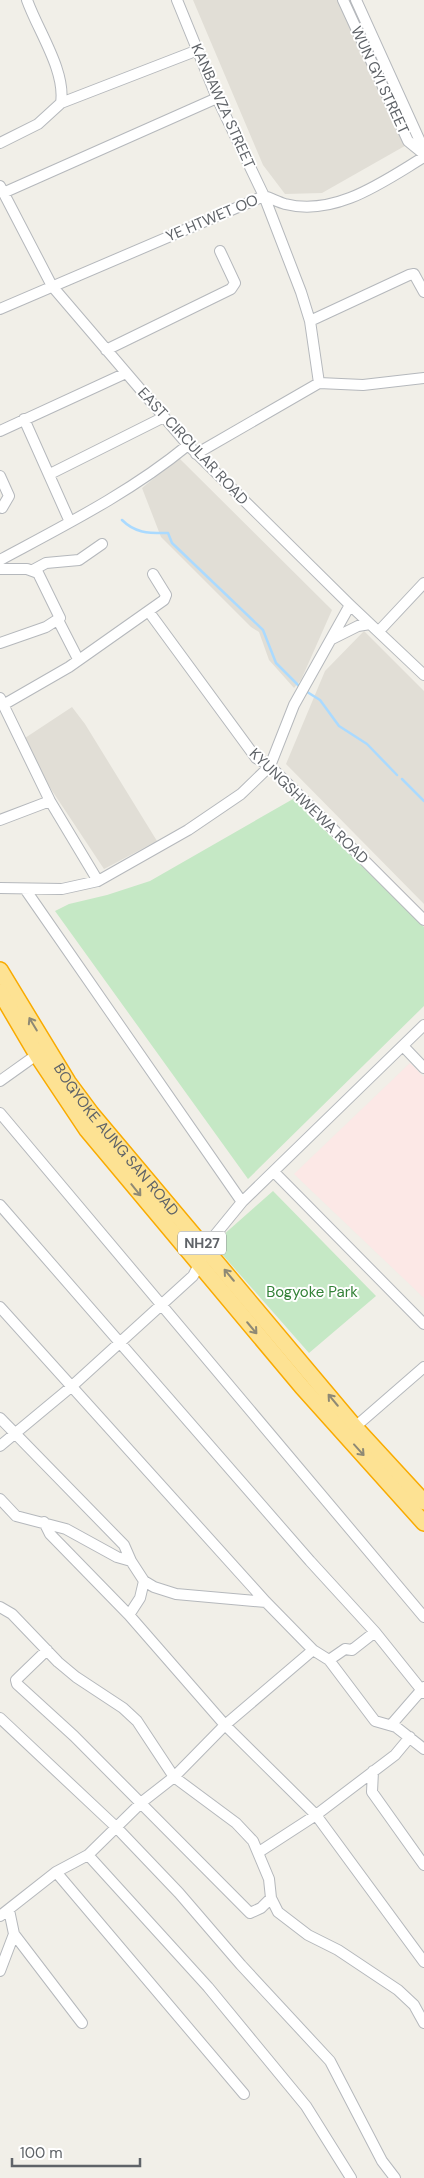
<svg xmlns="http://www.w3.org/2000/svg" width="424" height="2178" font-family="'DM Sans',sans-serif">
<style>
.education{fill:#e1ded6}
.medical{fill:#fce8e6}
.green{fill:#c5e8c5}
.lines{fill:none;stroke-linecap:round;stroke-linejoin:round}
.stream{stroke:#aadaff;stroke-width:2.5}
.minor-casing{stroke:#b5b8bc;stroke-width:12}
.highway-casing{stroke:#f9ab00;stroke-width:18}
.minor{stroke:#fff;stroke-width:10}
.highway{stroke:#fde293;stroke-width:15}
.oneway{stroke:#8e8975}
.labels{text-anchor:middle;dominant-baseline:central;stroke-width:4;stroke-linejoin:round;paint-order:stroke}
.shield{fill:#fff;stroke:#8f9295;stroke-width:1}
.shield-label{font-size:14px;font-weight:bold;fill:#5f6368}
.street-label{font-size:15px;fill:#5f6368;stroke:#fff}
.park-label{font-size:15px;fill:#348238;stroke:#fff}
</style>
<rect width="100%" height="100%" fill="#f1efe8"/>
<!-- education -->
<path class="education" d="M193,0H341L410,143L322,193L285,194L263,165Z
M179,458L332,610L301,680L294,688L269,660L259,632L251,627L161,537L142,488Z
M364,631L424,691V904L286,764L325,671Z
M72,707L85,724L157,841L104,869L37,768L25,738Z"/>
<!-- medical -->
<path class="medical" d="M410,1063L424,1077V1298L294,1174Z"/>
<!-- green -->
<path class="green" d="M293,799L424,927V1006L248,1179L55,911L69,904L107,895L150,881Z
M273,1191L376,1296L309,1353L213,1244Z"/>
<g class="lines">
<!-- stream -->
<path class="stream" d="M122,520C136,534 150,533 168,533L172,543L263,630L276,663L300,687
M304,690L320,700L339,726L367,744L397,775
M402,779L424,801"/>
<!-- minor casing -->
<g class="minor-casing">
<path id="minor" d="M27,0C38,31 66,71 61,103
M177,0L217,98L264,196L301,292L310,321L319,383
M343,0L408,141L424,154
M356,0L424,150
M0,143L38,124L61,103L198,50
M0,186L52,286L188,445L350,605L424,675
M3,193L217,98
M0,309L264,196C271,198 278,202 285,204C336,217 384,181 424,157
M310,321L409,275L414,274L424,292
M106,350L231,289L235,283L220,251
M24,419L70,522
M0,431L126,373
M196,454L319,383L363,385L424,378
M50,474L164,417
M0,476L9,496L2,508
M0,560C65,525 131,492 188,445
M0,569H27L38,573L60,618L46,627L0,643
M33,570L46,563L79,560L102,544
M149,612L256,758L270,766L424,920
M58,620L78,659
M379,631L424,583
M332,639L358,626L370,624
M0,698L50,801L98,881
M3,705L69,667L164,600L166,595L153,574
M0,820L50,801
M0,888L62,889L98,881L188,830L241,794L270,766L294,705L350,605
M25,889L242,1202
M403,1046L424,1068
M0,1081L42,1051
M0,1113L424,1617
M274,1172L424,1324
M0,1205L310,1561L375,1632L424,1693
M0,1307L266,1602L313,1650L329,1660L375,1721L396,1727L424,1749
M0,1418L124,1545L131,1561
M355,1427L424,1367
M0,1446L71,1387L193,1276L215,1235L242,1202L424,1025
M0,1499L16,1516L66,1529L117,1557L131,1561L144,1581L154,1587L176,1594L266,1602
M44,1522L50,1534L129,1615L225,1725L316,1815L424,1962
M0,1607L12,1614L58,1662L76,1677L123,1708L137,1721L174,1777L236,1823L253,1841L269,1879L271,1898L278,1912L308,1935L338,1950L398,1990L414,2005L424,2023
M129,1615L140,1598L144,1581
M47,1650L16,1680L17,1684L74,1736L250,1913L261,1908L271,1898
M329,1660L345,1649L352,1650L375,1632
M0,1718L116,1827L179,1893L241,1965L330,2061L382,2161L395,2178
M391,1725L424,1687
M373,1771L372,1792L424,1865
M259,1852L316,1815L395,1755L410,1737
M88,1855L208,1987L306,2106L351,2178
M56,1872L244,2094
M0,1916L56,1872L88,1855L142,1802L174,1777L225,1725L313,1650
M14,1934L82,2023
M0,1971L14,1934L9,1910"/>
</g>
<!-- highway casing -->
<g class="highway-casing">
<g id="highway">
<path id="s1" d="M0,970L68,1082L91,1113L355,1427L424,1502"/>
<path d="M0,992L37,1055L87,1130L302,1387L424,1523"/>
</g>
</g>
<!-- minor -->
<use href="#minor" class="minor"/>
<!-- highway -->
<use href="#highway" class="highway"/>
</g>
<!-- one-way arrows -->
<defs><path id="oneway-shaft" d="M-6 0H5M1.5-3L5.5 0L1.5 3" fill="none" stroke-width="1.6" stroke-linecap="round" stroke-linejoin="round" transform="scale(1.25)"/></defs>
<g class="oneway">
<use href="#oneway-shaft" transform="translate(33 1024) rotate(-121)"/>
<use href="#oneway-shaft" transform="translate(136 1190) rotate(51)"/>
<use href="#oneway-shaft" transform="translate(229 1275) rotate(-130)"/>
<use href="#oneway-shaft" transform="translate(252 1328) rotate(50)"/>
<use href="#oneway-shaft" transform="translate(333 1400) rotate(-130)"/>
<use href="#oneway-shaft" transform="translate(359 1450) rotate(48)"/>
</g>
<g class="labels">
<!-- shield labels -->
<rect class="shield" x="178" y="1231.5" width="48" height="23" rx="4"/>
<g class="shield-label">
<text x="202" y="1243">NH27</text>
</g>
<!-- street labels -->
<g class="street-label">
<text transform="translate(380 80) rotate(65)">WUN GYI STREET</text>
<text transform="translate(223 106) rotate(66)">KANBAWZA STREET</text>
<text transform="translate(212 218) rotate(-23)">YE HTWET OO</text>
<text transform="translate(193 446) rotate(47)">EAST CIRCULAR ROAD</text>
<text transform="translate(309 806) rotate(44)">KYUNGSHWEWA ROAD</text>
<text stroke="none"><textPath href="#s1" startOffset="206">BOGYOKE AUNG SAN ROAD</textPath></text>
</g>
<!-- park labels -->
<g class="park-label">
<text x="312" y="1292">Bogyoke Park</text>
</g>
</g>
<!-- scale -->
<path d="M12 2158v8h128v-8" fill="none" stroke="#5f6368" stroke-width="2.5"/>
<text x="20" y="2158" font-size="15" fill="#5f6368" stroke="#ffffff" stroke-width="4" paint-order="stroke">100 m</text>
</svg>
